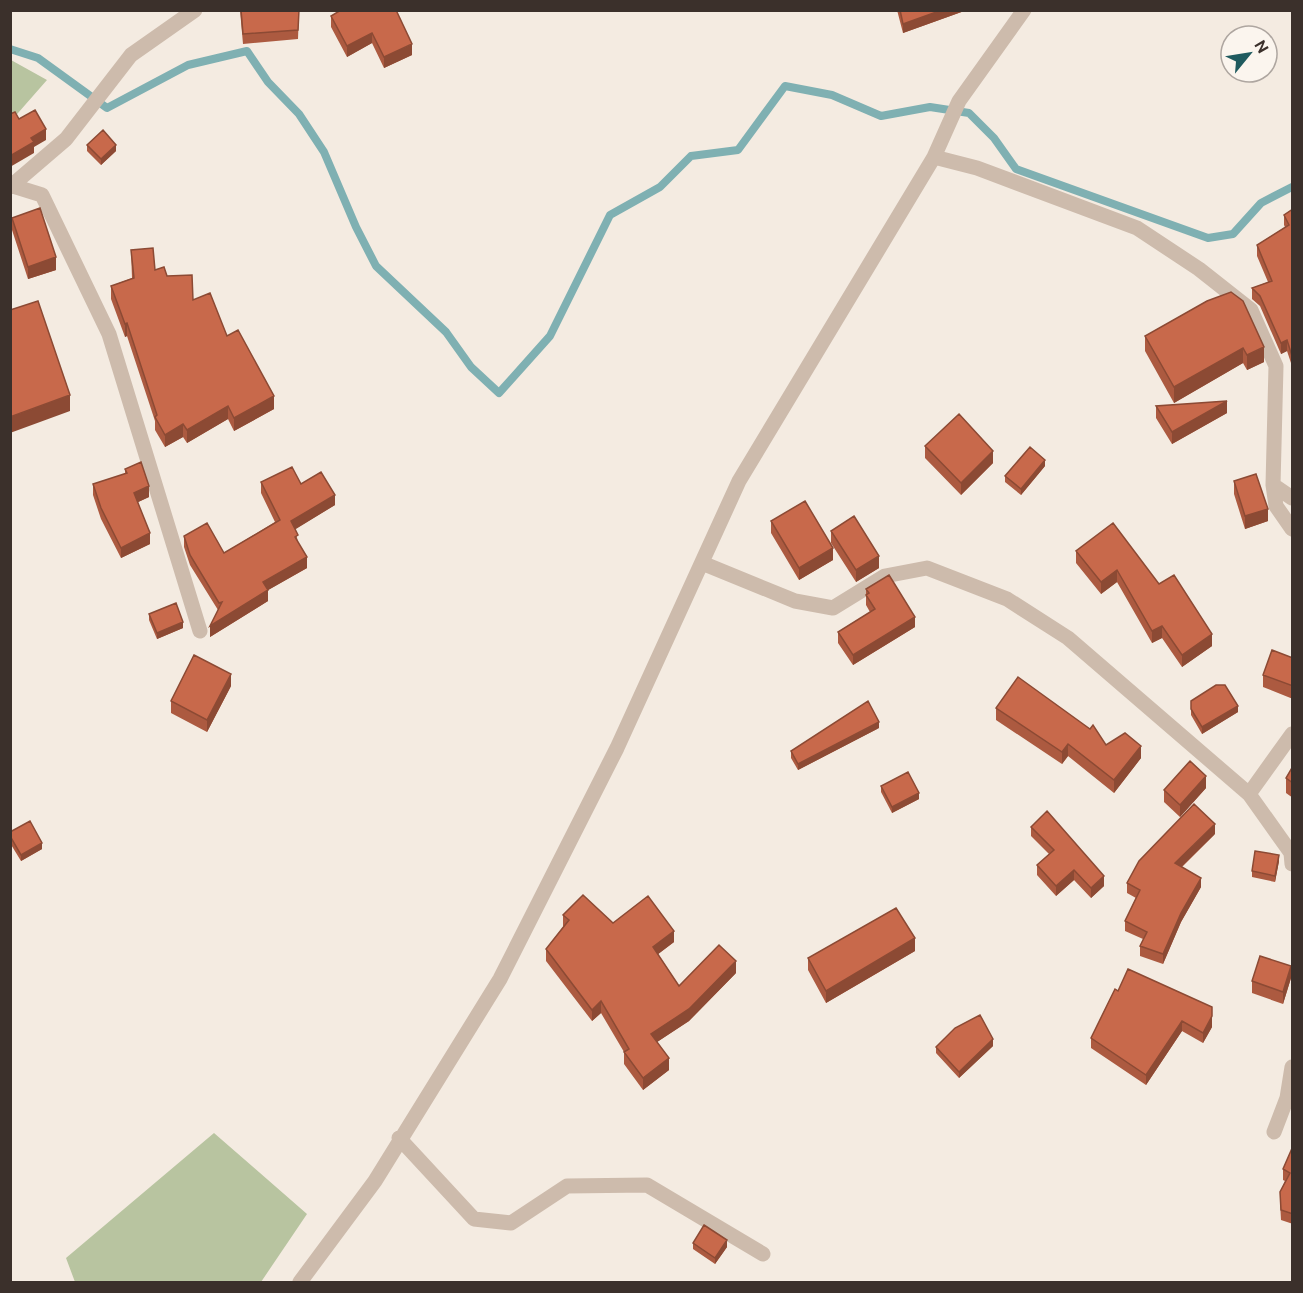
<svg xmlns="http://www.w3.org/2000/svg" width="1303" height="1293" font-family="Ubuntu,sans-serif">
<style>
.green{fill:#b8c4a0}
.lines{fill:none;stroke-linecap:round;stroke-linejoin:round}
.stream{stroke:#7fb0b2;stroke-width:8}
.minor{stroke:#cdbbac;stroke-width:15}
.tertiary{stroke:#cdbbac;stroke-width:15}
.wall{fill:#ac5a40}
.shaded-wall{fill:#8c4a34}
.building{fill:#c8694b;stroke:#8c4a34;stroke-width:1.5}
</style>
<rect width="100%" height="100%" fill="#f4ebe1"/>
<!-- green -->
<path class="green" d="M11,60L47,80L11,121Z
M214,1133L307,1214L261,1282H75L66,1258Z"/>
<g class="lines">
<!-- stream -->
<path class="stream" d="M10,49L38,58L107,108L188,65L247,51L268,82L299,114L324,152L356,227L376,266L446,332L471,367L499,393L550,336L610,215L660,187L691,156L738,150L785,86L832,95L881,116L930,107L969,113L994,138L1016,169L1208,238L1233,234L1261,203L1292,187"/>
<!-- minor -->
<path class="minor" d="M934,157L977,168L1137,228L1199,269L1251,310L1276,366L1273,485L1276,506L1292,529
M13,186L42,195L109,334L200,631
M1273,485L1292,498
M702,563L795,601L833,608L885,576L927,568L1007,599L1068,638L1249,794L1292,734
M1249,794L1291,853L1292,864
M1274,1132L1287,1098L1292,1067
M399,1138L474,1219L511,1223L567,1186L647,1185L763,1254
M300,1282L375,1181L500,979L617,748L739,481L934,157L959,101L1024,10"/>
<!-- tertiary -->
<path class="tertiary" d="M10,187L66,139L131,55L195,10"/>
</g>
<!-- wall -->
<path class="wall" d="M240,10H299L298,39L243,44Z
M341,10L412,55L384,68L372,43L347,57L331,27V16Z
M897,10H967L903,33Z
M87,145L116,151L101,165L87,151Z
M1293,209V369L1287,351L1281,354L1260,306L1252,299V288L1268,282L1257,256V245L1285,227L1284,225V215Z
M12,218L56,270L28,279L12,230Z
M131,250L155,270L167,276L193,300L227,336L274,409L234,431L228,419L187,443L183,437L165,447L155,430V421L127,336L125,337L111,299V286L132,278Z
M1207,301L1264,362L1247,370L1243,363L1174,403L1145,351V336Z
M1156,406L1227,413L1172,444L1156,418Z
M925,446L993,463L961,495L925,458Z
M1045,466L1021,495L1005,482V476Z
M125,469L149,497L138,502L150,544L121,558L101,519L93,495V484L125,474Z
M1234,481L1268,521L1245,529L1234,494Z
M261,482L301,484L335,505L295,529L298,542L307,568L268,590V601L210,637L218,610L190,565L184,547V536L224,553L275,522L261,493Z
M771,521L833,560L799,580L771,533Z
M831,531L879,568L856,582L831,543Z
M1076,551L1159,584L1212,646L1182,667L1162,638L1152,643L1117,582L1101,594L1076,563Z
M866,589L915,627L853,665L838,643V632L870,612L866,605Z
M149,614L183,628L157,639L149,620Z
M1293,658V699L1263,687V675Z
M231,686L207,732L171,713V701Z
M1191,701L1238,712L1202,734L1191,715Z
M996,708L1106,745L1141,758L1114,793L1068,756L1062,764L996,720Z
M879,728L798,770L791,758V751Z
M1293,766V798L1286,793V778Z
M881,786L919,799L892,813L881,792Z
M1206,788L1180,817L1164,802V790Z
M1031,827L1104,886L1091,898L1074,880L1056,896L1037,875V865L1049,854L1031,836Z
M10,832L42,849L21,861L10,843Z
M1215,834L1182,867L1201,887L1181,922L1163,964L1140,956V946L1143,939L1125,931V921L1136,898L1127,893V883Z
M1279,861L1275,882L1252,877V871Z
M563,915L613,923L674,942L658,954L679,986L736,973L689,1021L657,1042L669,1070L643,1090L624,1064V1052L601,1013L592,1021L546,961V949L563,927Z
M915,951L826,1003L808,970V958Z
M1291,978L1283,1004L1252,993V981Z
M1115,989L1212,1027L1203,1043L1182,1031L1146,1085L1091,1048V1038Z
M993,1046L959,1078L936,1053V1047Z
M1293,1146V1224L1281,1220L1280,1202V1192L1285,1181L1283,1180V1169Z
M693,1243L727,1247L715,1264L693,1249Z"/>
<!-- shaded-wall -->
<path class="shaded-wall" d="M942,10H967L903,33V24Z
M372,33V43L347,57V46Z
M412,44V55L384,68V57Z
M46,129V140L34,147V153L10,167V156L31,138Z
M116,145V151L101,165V159Z
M56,257V270L28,279V267Z
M127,323V336L125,337V324Z
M1287,340V351L1281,354V343Z
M1264,347V362L1247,370V355Z
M1243,348V363L1174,403V387Z
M70,395V411L10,433V417Z
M274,396V409L234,431V418Z
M1227,401V413L1172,444V432Z
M228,406V419L187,443V430Z
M183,424V437L165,447V435Z
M993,451V463L961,495V483Z
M1045,460V466L1021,495V489Z
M149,486V497L134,504V493Z
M335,495V505L291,532V521Z
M1268,509V521L1245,529V516Z
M150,533V544L121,558V548Z
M833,548V560L799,580V568Z
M879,556V568L856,582V570Z
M307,557V568L263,593V582Z
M1117,570V582L1101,594V582Z
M268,590V601L210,637V626Z
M915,617V627L853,665V655Z
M183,622V628L157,639V633Z
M1162,626V638L1152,643V631Z
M1212,634V646L1182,667V655Z
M231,674V686L207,732V720Z
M1238,706V712L1202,734V727Z
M879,722V728L798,770V764Z
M1068,744V756L1062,764V752Z
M1141,746V758L1114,793V780Z
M1206,776V788L1180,817V805Z
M919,793V799L892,813V807Z
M1215,824V834L1175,873V863Z
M42,843V849L21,861V855Z
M1279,855V861L1275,882V876Z
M1074,870V880L1056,896V886Z
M1104,876V886L1091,898V888Z
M1201,878V887L1181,922L1163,964V954L1181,913Z
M674,931V942L653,958V947Z
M915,938V951L826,1003V991Z
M736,961V973L689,1021L651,1046V1034Z
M1291,966V978L1283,1004V992Z
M601,1001V1013L592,1021V1010Z
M1212,1016V1027L1203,1043V1033Z
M1182,1021V1031L1146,1085V1075Z
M993,1039V1046L959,1078V1072Z
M669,1058V1070L643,1090V1078Z
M727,1240V1247L715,1264V1258Z"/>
<!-- building -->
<path class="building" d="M241,10H299L298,30L243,34Z
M341,10H396L412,44L384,57L372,33L347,46L331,16Z
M900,10H942L903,24Z
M35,110L46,129L31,138L34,142L10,156V114L15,112L19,119Z
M103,130L116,145L101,159L87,145Z
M40,208L56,257L28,267L12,218Z
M1293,209V359L1287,340L1281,343L1260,296L1252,288L1272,281L1257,245L1289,225L1284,215Z
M153,248L155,270L164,267L167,276L192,275L193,300L210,293L227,336L238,330L274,396L234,418L228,406L187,430L183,424L165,435L155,417L157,415L127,323L125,324L111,286L134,278L131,250Z
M1231,292L1243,301L1264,347L1247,355L1243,348L1174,387L1145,336L1207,301Z
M38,301L70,395L10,417V310Z
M1227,401L1172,432L1156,406Z
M959,414L993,451L961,483L925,446Z
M1030,447L1045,460L1021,489L1005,476Z
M141,462L149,486L134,493L150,533L121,548L101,508L93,484L127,473L125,469Z
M292,467L301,484L321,472L335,495L291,521L298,535L295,537L307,557L263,582L268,590L210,626L222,602L219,603L190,555L184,536L207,523L224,553L280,520L261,482Z
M1256,474L1268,509L1245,516L1234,481Z
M805,501L833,548L799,568L771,521Z
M854,516L879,556L856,570L831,531Z
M1113,523L1159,584L1174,575L1212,634L1182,655L1162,626L1152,631L1117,570L1101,582L1076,551Z
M889,575L915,617L853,655L838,632L875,609L866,595L869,593L866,589Z
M176,603L183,622L157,633L149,614Z
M1272,650L1293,658V686L1263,675Z
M194,655L231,674L207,720L171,701Z
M1018,677L1090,729L1093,725L1106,745L1125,733L1141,746L1114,780L1068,744L1062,752L996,708Z
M1216,685H1225L1238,706L1202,727L1191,709V701Z
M868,701L879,722L798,764L791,751Z
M1190,761L1206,776L1180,805L1164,790Z
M1293,766V783L1286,778Z
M908,772L919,793L892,807L881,786Z
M1194,804L1215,824L1175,863L1201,878L1181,913L1163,954L1140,946L1147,932L1125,921L1140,890L1127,883L1139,861Z
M1047,811L1104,876L1091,888L1074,870L1056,886L1037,865L1054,850L1031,827Z
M30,821L42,843L21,855L10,836V832Z
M1255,851L1279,855L1275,876L1252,871Z
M583,895L613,923L648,896L674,931L653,947L679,986L719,945L736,961L689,1009L651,1034L669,1058L643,1078L624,1052L629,1049L601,1001L592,1010L546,949L569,920L563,915Z
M896,908L915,938L826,991L808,958Z
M1260,956L1291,966L1283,992L1252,981Z
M1128,969L1212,1007V1016L1203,1033L1182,1021L1146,1075L1091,1038L1115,989L1118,991Z
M980,1015L993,1039L959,1072L936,1047L955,1028Z
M1293,1146V1214L1281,1210L1280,1192L1290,1173L1283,1169Z
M704,1225L727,1240L715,1258L693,1243Z"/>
<!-- border -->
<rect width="1303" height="1293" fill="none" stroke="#3b302b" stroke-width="24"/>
<!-- north arrow -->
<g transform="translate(1249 54) rotate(60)"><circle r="28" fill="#fbf5ee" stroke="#aea6a0" stroke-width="1.5"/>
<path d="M0-4.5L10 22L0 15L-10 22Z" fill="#1f5a5e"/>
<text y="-9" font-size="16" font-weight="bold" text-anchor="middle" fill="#3b302b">N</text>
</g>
</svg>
